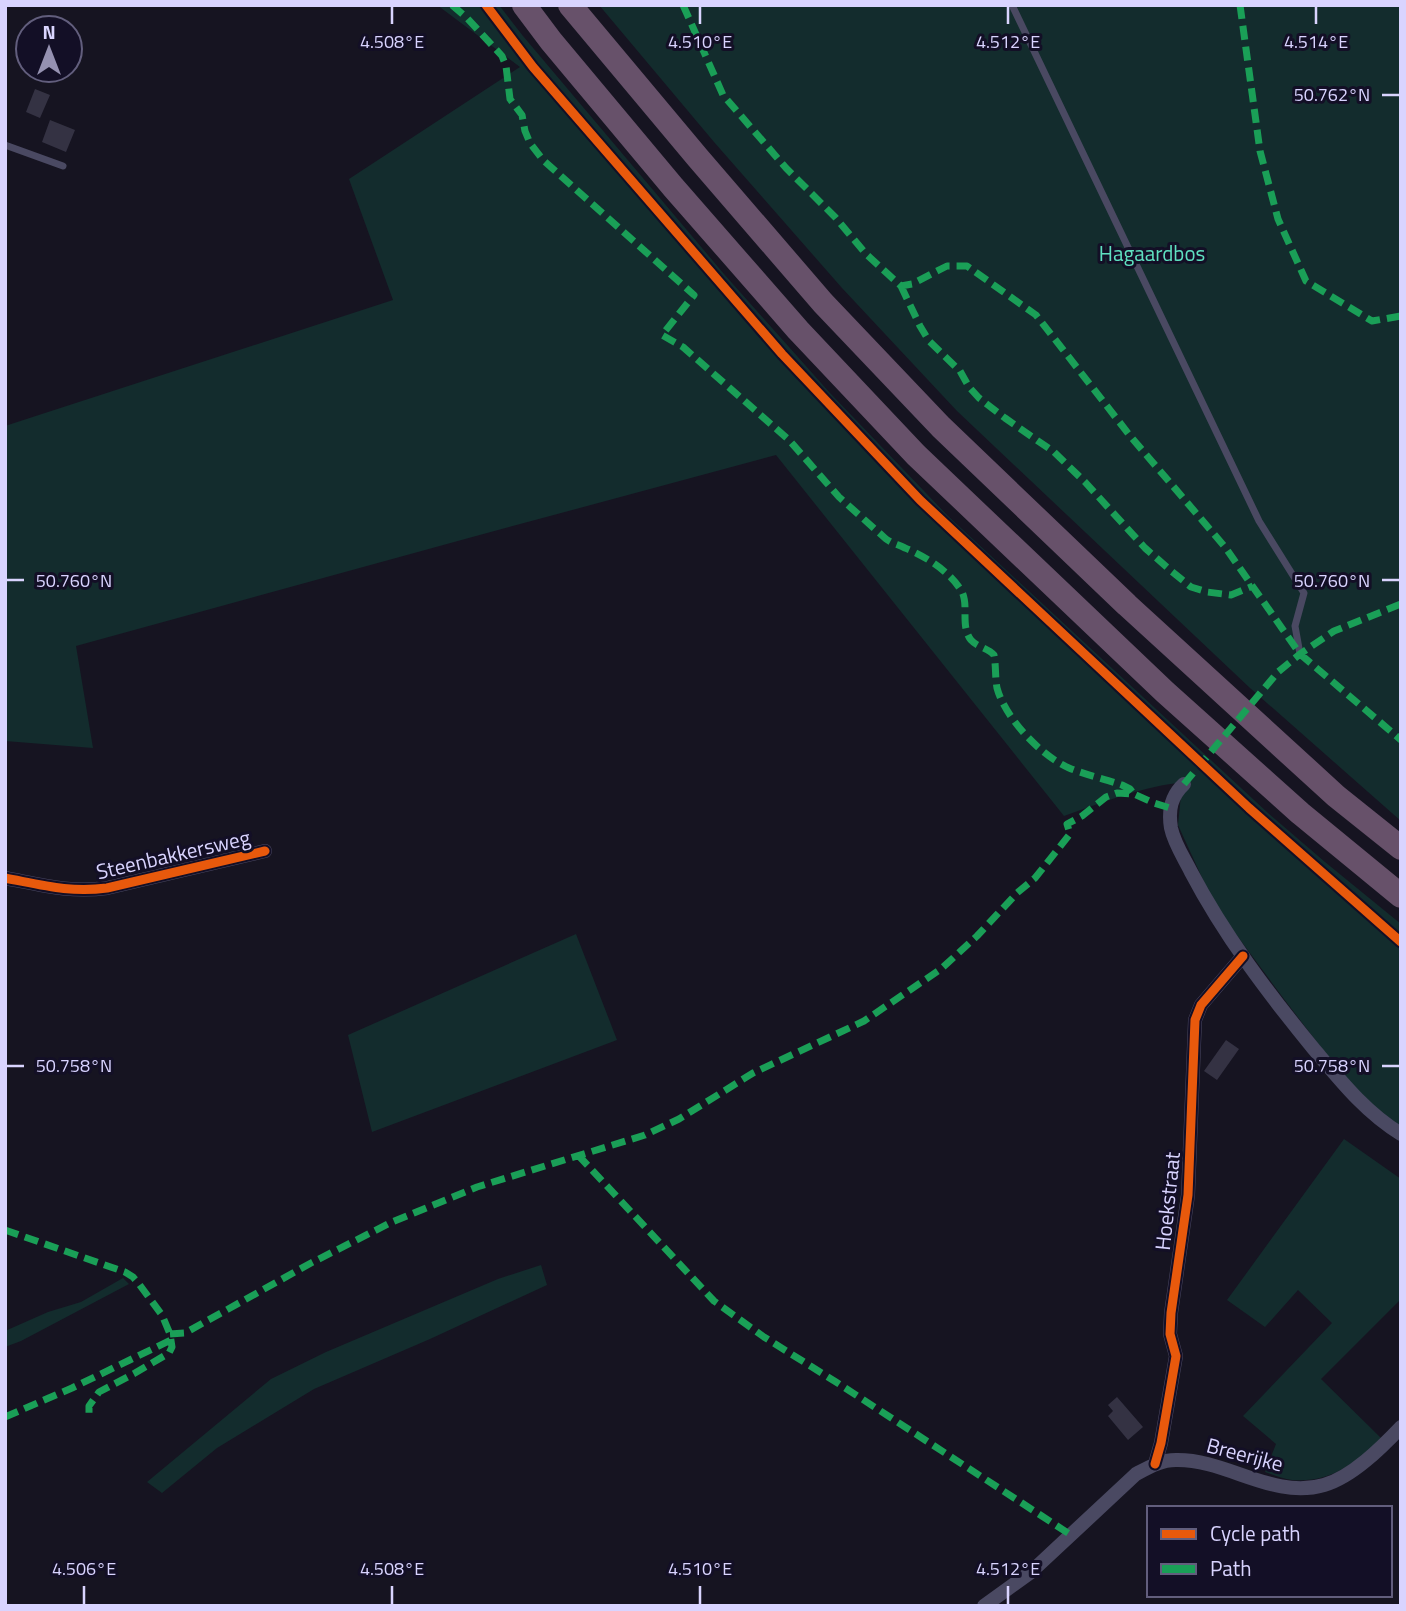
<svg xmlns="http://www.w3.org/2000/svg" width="1406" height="1611" font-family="'Titillium Web',sans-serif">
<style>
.green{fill:#132c2d}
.building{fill:#343243}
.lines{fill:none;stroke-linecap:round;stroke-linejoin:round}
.service{stroke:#4a4962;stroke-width:7}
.minor{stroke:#4a4962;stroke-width:14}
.motorway{stroke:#67516a;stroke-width:24}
.quiet{stroke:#1a9f57;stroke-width:7;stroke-dasharray:14 7;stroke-linecap:butt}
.cycleway-casing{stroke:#130f26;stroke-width:13}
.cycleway{stroke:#e8590c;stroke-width:9}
.ticks{fill:none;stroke:#d9d4ff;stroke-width:2.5}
.labels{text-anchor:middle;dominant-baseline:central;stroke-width:6;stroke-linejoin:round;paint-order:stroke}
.park-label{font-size:21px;fill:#5fe0c0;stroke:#130f26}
.street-label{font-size:21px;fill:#d9d4ff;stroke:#130f26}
.ticks-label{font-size:18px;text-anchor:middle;fill:#d9d4ff;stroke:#130f26;stroke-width:6;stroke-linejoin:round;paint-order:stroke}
</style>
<rect width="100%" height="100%" fill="#161421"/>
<!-- green -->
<path class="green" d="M437,5H499L523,36L724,274L830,393L948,516L1268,813L1325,862L1401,924V1126L1379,1113L1349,1084L1284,999L1215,906L1178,825L1181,795L1177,783C1138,788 1101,803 1064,816L776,455L476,536L76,646L93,748L5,741V426L393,300L349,179L520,67Z
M599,5H1401V821L1250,688L957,411L842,288L714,142Z
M576,934L617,1040L372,1132L348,1035Z
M1344,1139L1401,1179V1299L1321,1379L1382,1439C1355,1463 1331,1483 1292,1480C1283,1479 1274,1475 1265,1472L1276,1444L1243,1416L1332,1323L1298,1290L1265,1327L1227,1300Z
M541,1265L547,1285L430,1339L314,1389L217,1448L162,1493L147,1482L271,1379L326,1352L498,1279Z
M123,1278L129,1284L21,1341L5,1347V1331L48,1312L81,1302Z"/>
<!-- building -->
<path class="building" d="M35,89L50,95L40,118L26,112Z
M50,120L75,130L66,152L42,142Z
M1226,1040L1239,1049L1217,1080L1204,1071Z
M1117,1397L1143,1427L1128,1440L1108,1416L1113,1411L1108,1405Z"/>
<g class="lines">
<!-- service -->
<path class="service" d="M1012,5L1259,521L1304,593L1295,626L1300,654
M5,145L63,166"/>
<!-- minor -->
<path class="minor" d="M1184,784C1171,796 1168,810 1171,828C1174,843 1184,858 1191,872C1224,935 1268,993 1313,1048C1340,1080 1365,1112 1401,1134
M5,878C42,885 70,893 107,888L265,851
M1155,1464L1161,1443L1176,1356L1170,1334L1171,1313L1188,1195L1195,1020L1201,1005L1243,956
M984,1606L1031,1572L1136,1474C1149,1467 1161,1460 1176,1460C1227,1459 1273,1500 1324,1485C1352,1477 1381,1448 1401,1427"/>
<!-- motorway -->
<path class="motorway" d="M524,5L551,41L673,187L798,330L916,455L1165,692L1300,813L1401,896
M570,5L698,158L823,303L941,427L1127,605L1336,796L1401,848"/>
<!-- quiet -->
<path class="quiet" d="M452,5L467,18L502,56L506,66L510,99L522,115L525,131L530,143L543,160L694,295L662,335L683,347L789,440L839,497L886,539C893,544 897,544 905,548C925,556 951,572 962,592C969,606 960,626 971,640C977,647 988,648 994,655C996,665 995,677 997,688C1005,718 1041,756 1069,768C1086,775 1105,779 1122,785L1130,789L1134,794
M683,5L723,95L786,168L835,217L866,254L901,286L912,284L947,266H967L1036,315L1131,437L1225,547L1300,654L1401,740
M1240,5L1260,151L1278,219L1306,281L1372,321L1401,316
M901,286L920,326L929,341L960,371L969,387L979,398L1005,418L1054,452L1085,482L1145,548L1170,570L1191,587L1207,592L1231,595L1253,586
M1184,784L1278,672L1300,654L1334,631L1401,604
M578,1155L714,1301L764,1337L836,1382L1071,1535
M5,1230L125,1272L133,1277L139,1284L162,1315L170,1334L172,1347L169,1353L135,1373L99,1392L89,1406V1415
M170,1334L185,1333L311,1263L392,1222L477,1187L645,1135L679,1119L753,1073L864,1021L941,969L977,936L1017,893L1035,878L1070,834L1067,824L1082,816L1106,797L1117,793L1134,794L1154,803L1170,808
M5,1417L72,1388L171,1340"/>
<!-- cycleway casing -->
<g class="cycleway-casing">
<path id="cycleway" d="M486,5L533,67L782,354L920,500L1249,808L1401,942
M5,878C42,885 70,893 107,888L265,851
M1155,1464L1161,1443L1176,1356L1170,1334L1171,1313L1188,1195L1195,1020L1201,1005L1243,956"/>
</g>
<!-- cycleway -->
<use href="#cycleway" class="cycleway"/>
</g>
<!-- ticks -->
<path class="ticks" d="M392,7V24M700,7V24M1008,7V24M1316,7V24M1382,95H1399M7,580H24M1382,580H1399M7,1066H24M1382,1066H1399M84,1586V1604M392,1586V1604M700,1586V1604M1008,1586V1604"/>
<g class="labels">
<!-- park labels -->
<g class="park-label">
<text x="1152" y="253">Hagaardbos</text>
</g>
<!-- street labels -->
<g class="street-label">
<text transform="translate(173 854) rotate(-13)">Steenbakkersweg</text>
<text transform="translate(1167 1201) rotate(-84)">Hoekstraat</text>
<text transform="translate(1245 1454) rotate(15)">Breerijke</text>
</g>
</g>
<g class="ticks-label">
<text x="392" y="48">4.508°E</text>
<text x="700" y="48">4.510°E</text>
<text x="1008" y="48">4.512°E</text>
<text x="1316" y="48">4.514°E</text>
<text x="1332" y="101">50.762°N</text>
<text x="74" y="587">50.760°N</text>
<text x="1332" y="587">50.760°N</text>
<text x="74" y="1072">50.758°N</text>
<text x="1332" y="1072">50.758°N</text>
<text x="84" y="1575">4.506°E</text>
<text x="392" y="1575">4.508°E</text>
<text x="700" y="1575">4.510°E</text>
<text x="1008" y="1575">4.512°E</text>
</g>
<!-- border -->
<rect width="1406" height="1611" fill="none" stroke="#d9d4ff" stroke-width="14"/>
<!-- legend -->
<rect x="1147" y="1506" width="245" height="91" fill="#130f26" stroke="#625e7d" stroke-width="2"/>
<rect x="1161" y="1529" width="35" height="10" fill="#e8590c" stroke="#625e7d" stroke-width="2"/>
<text x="1210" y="1541" font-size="21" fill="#d9d4ff">Cycle path</text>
<rect x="1161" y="1564" width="35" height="10" fill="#1a9f57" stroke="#625e7d" stroke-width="2"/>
<text x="1210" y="1576" font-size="21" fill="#d9d4ff">Path</text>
<!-- north arrow -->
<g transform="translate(49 49)"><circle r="33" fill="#130f26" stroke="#625e7d" stroke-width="2"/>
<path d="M0-5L12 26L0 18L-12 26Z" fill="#9591b1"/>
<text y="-10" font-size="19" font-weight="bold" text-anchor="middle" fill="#d9d4ff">N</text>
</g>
</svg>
